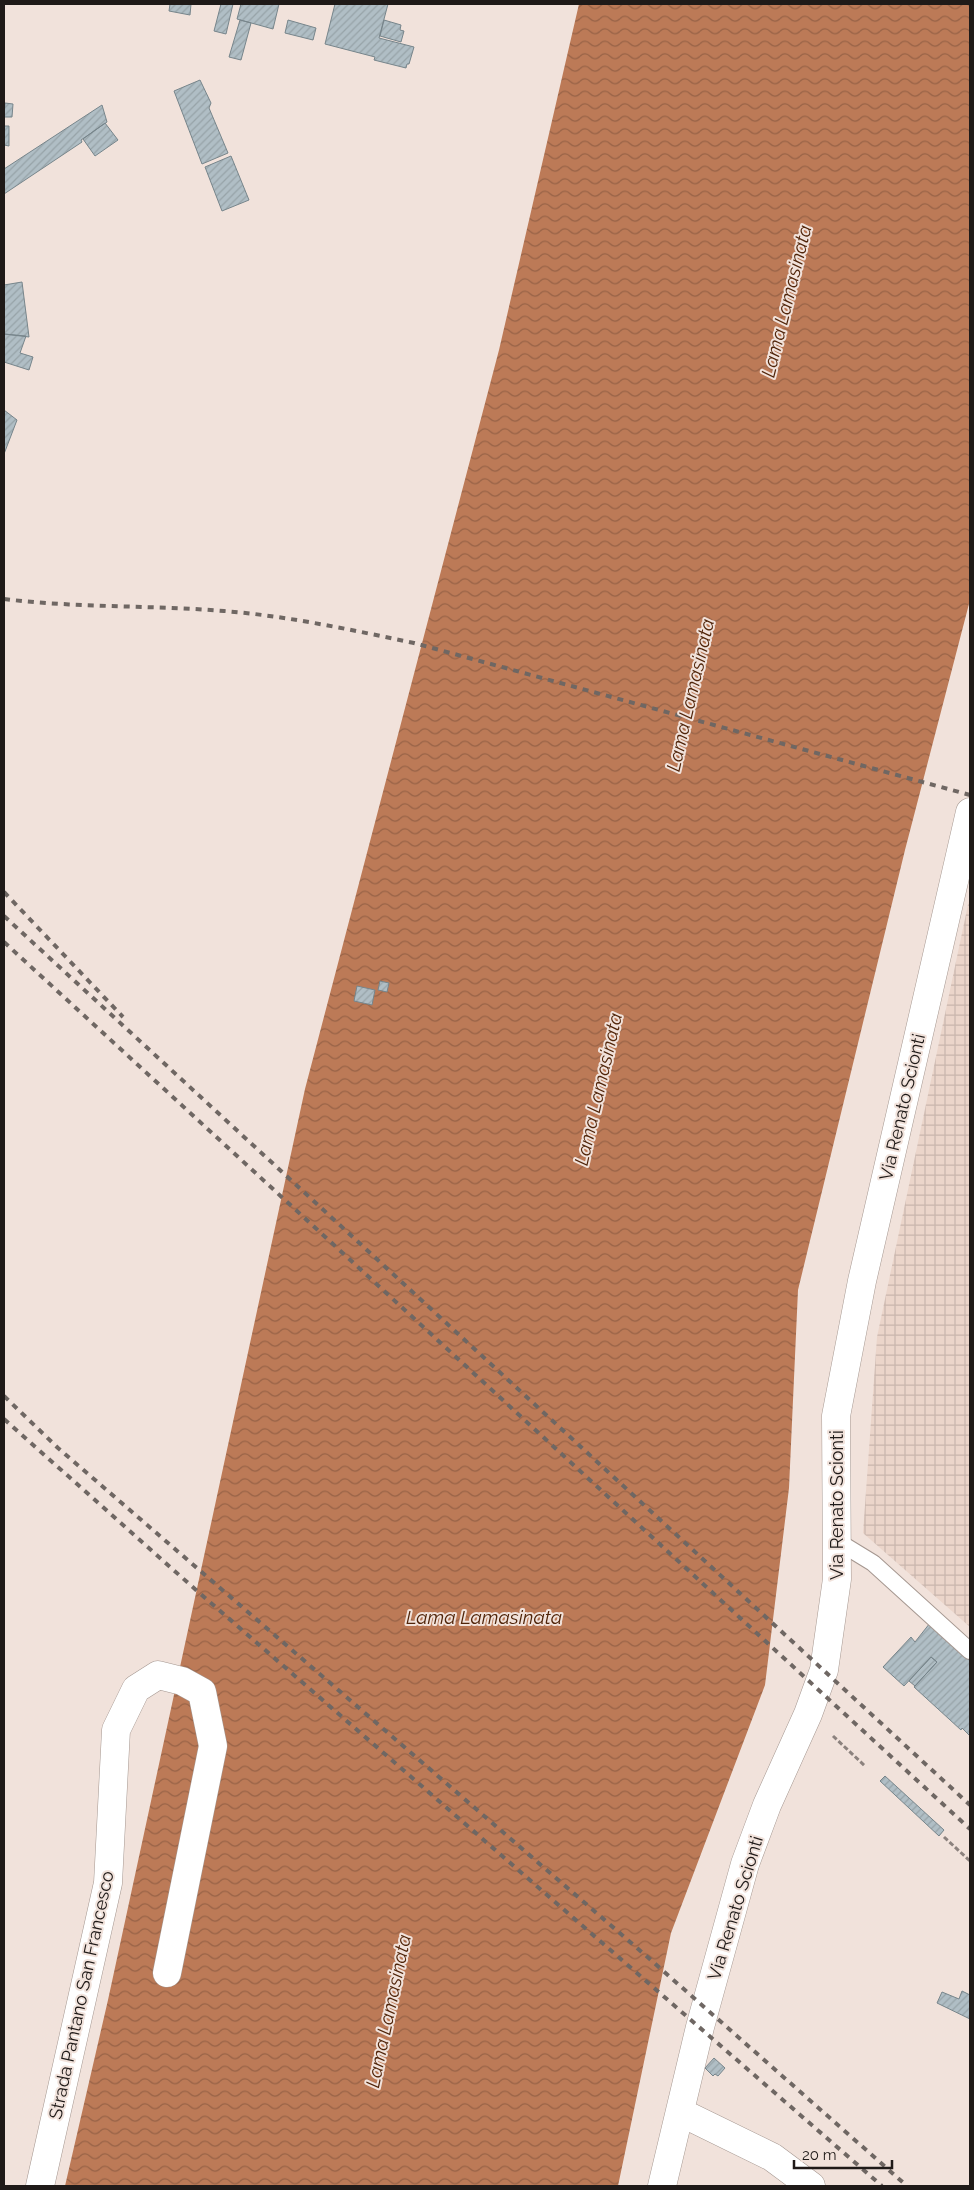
<svg xmlns="http://www.w3.org/2000/svg" width="974" height="2190" font-family="Raleway,sans-serif">
<style>
.industrial{fill:url(#industrial-grid)}
.water{fill:url(#water-waves)}
.building{fill:url(#building-hatch);stroke:#77858b}
.lines{fill:none;stroke-linecap:round;stroke-linejoin:round}
.service-casing{stroke:#a59790;stroke-width:18}
.minor-casing{stroke:#a59790;stroke-width:29}
.path{stroke:#8c827e;stroke-width:3;stroke-dasharray:5 2.5;stroke-linecap:butt}
.service{stroke:#fff;stroke-width:16}
.minor{stroke:#fff;stroke-width:28}
.rail{stroke:#6f6763;stroke-width:4;stroke-dasharray:6 6;stroke-linecap:butt}
.labels{text-anchor:middle;dominant-baseline:central;stroke-width:4;stroke-linejoin:round;paint-order:stroke}
.street-label{font-size:18px;fill:#1f1a18;stroke:#f1e2db}
.water-label{font-size:19px;font-style:italic;fill:#502409;stroke:#f1e2db}
</style>
<defs>
<pattern id="industrial-grid" width="8" height="8" patternUnits="userSpaceOnUse" patternTransform="scale(1.25)"><rect width="8" height="8" fill="#ebd5ca"/><path d="M0 4h8M4 0v8" fill="none" stroke="#c9b6ad"/></pattern>
<pattern id="water-waves" width="16" height="10" patternUnits="userSpaceOnUse" patternTransform="scale(1.25)"><rect width="16" height="10" fill="#bc7a57"/><path d="M0 5q4-4 8 0t8 0" fill="none" stroke="#986347"/></pattern>
<pattern id="building-hatch" width="6" height="6" patternUnits="userSpaceOnUse" patternTransform="scale(1.25)"><rect width="6" height="6" fill="#b0bec5"/><path d="M-1 1l2-2M0 6l6-6M5 7l2-2" fill="none" stroke="#97a3a8"/></pattern>
</defs>
<rect width="100%" height="100%" fill="#f1e2db"/>
<!-- industrial -->
<path class="industrial" d="M970,895V1627L863,1533L877,1337Z"/>
<!-- water -->
<path class="water" d="M579,4H970V600L905,850L798,1290L789,1488L765,1685L671,1933L618,2186H65L108,2000L305,1089L499,350Z"/>
<!-- building -->
<path class="building" d="M170,4H191L190,15L169,11Z
M221,4H233L226,34L214,31Z
M241,4H279L273,29L237,19Z
M335,4H388L379,38L414,47L409,64H407L406,68L374,60L375,57L325,44Z
M240,20L251,23L241,60L229,57Z
M288,20L316,28L313,40L285,33Z
M384,20L401,25L400,30L404,31L401,42L380,36Z
M200,80L211,103L209,108L228,153L202,164L174,91Z
M5,103L13,104L12,117H4Z
M102,105L107,122L81,140L82,142L4,194V169Z
M105,123L118,140L95,156L83,139Z
M4,126H9V146L4,145Z
M231,156L249,200L222,211L205,167Z
M22,282L29,337L4,334V285Z
M4,334L26,336L20,353L33,357L29,370L4,362Z
M4,410L17,420L4,454Z
M380,981L389,983L387,992L378,990Z
M357,986L375,990L372,1005L354,1001Z
M930,1623L970,1661V1736L962,1728L961,1730L914,1687L937,1662L931,1657L904,1686L883,1667L911,1637L915,1642Z
M931,1657L937,1662L915,1686L909,1681Z
M885,1776L944,1830L939,1836L880,1781Z
M962,1991L970,1995V2019L937,2003L942,1992L959,1999Z
M714,2058L725,2068L718,2076L715,2074L713,2076L705,2068Z"/>
<g class="lines">
<!-- service casing -->
<g class="service-casing">
<path id="service" d="M837,1541L873,1563L970,1651"/>
</g>
<!-- minor casing -->
<g class="minor-casing">
<path id="minor" d="M680,2112L772,2157L811,2186
M40,2186L108,1883L116,1730L136,1689L158,1675L182,1681L202,1692L213,1746L167,1973
M662,2186L700,2027L745,1864L767,1805L808,1714L824,1670L837,1579L836,1416L862,1281L970,812"/>
</g>
<!-- path -->
<path class="path" d="M833,1736L865,1766
M944,1837L970,1861"/>
<!-- service -->
<use href="#service" class="service"/>
<!-- minor -->
<use href="#minor" class="minor"/>
<!-- rail -->
<path class="rail" d="M4,599C77,608 150,605 224,611C288,616 352,630 414,643L970,795
M4,892L123,1017
M4,916L970,1805
M4,942L970,1829
M4,1396L58,1448L644,1954L907,2186
M4,1419L196,1590L882,2186"/>
</g>
<g class="labels">
<!-- street labels -->
<g class="street-label">
<text transform="translate(902 1107) rotate(-77)">Via Renato Scionti</text>
<text transform="translate(836 1505) rotate(-90)">Via Renato Scionti</text>
<text transform="translate(735 1908) rotate(-73)">Via Renato Scionti</text>
<text transform="translate(81 1995) rotate(-78)">Strada Pantano San Francesco</text>
</g>
<!-- water labels -->
<g class="water-label">
<text transform="translate(786 301) rotate(-76)">Lama Lamasinata</text>
<text transform="translate(690 695) rotate(-77)">Lama Lamasinata</text>
<text transform="translate(598 1089) rotate(-77)">Lama Lamasinata</text>
<text x="484" y="1617">Lama Lamasinata</text>
<text transform="translate(388 2011) rotate(-78)">Lama Lamasinata</text>
</g>
</g>
<!-- border -->
<rect width="974" height="2190" fill="none" stroke="#1f1a18" stroke-width="10"/>
<!-- scale -->
<path d="M794 2160v8h98v-8" fill="none" stroke="#1f1a18" stroke-width="2.5"/>
<text x="802" y="2160" font-size="15" fill="#1f1a18" stroke="#f1e2db" stroke-width="4" paint-order="stroke">20 m</text>
</svg>
